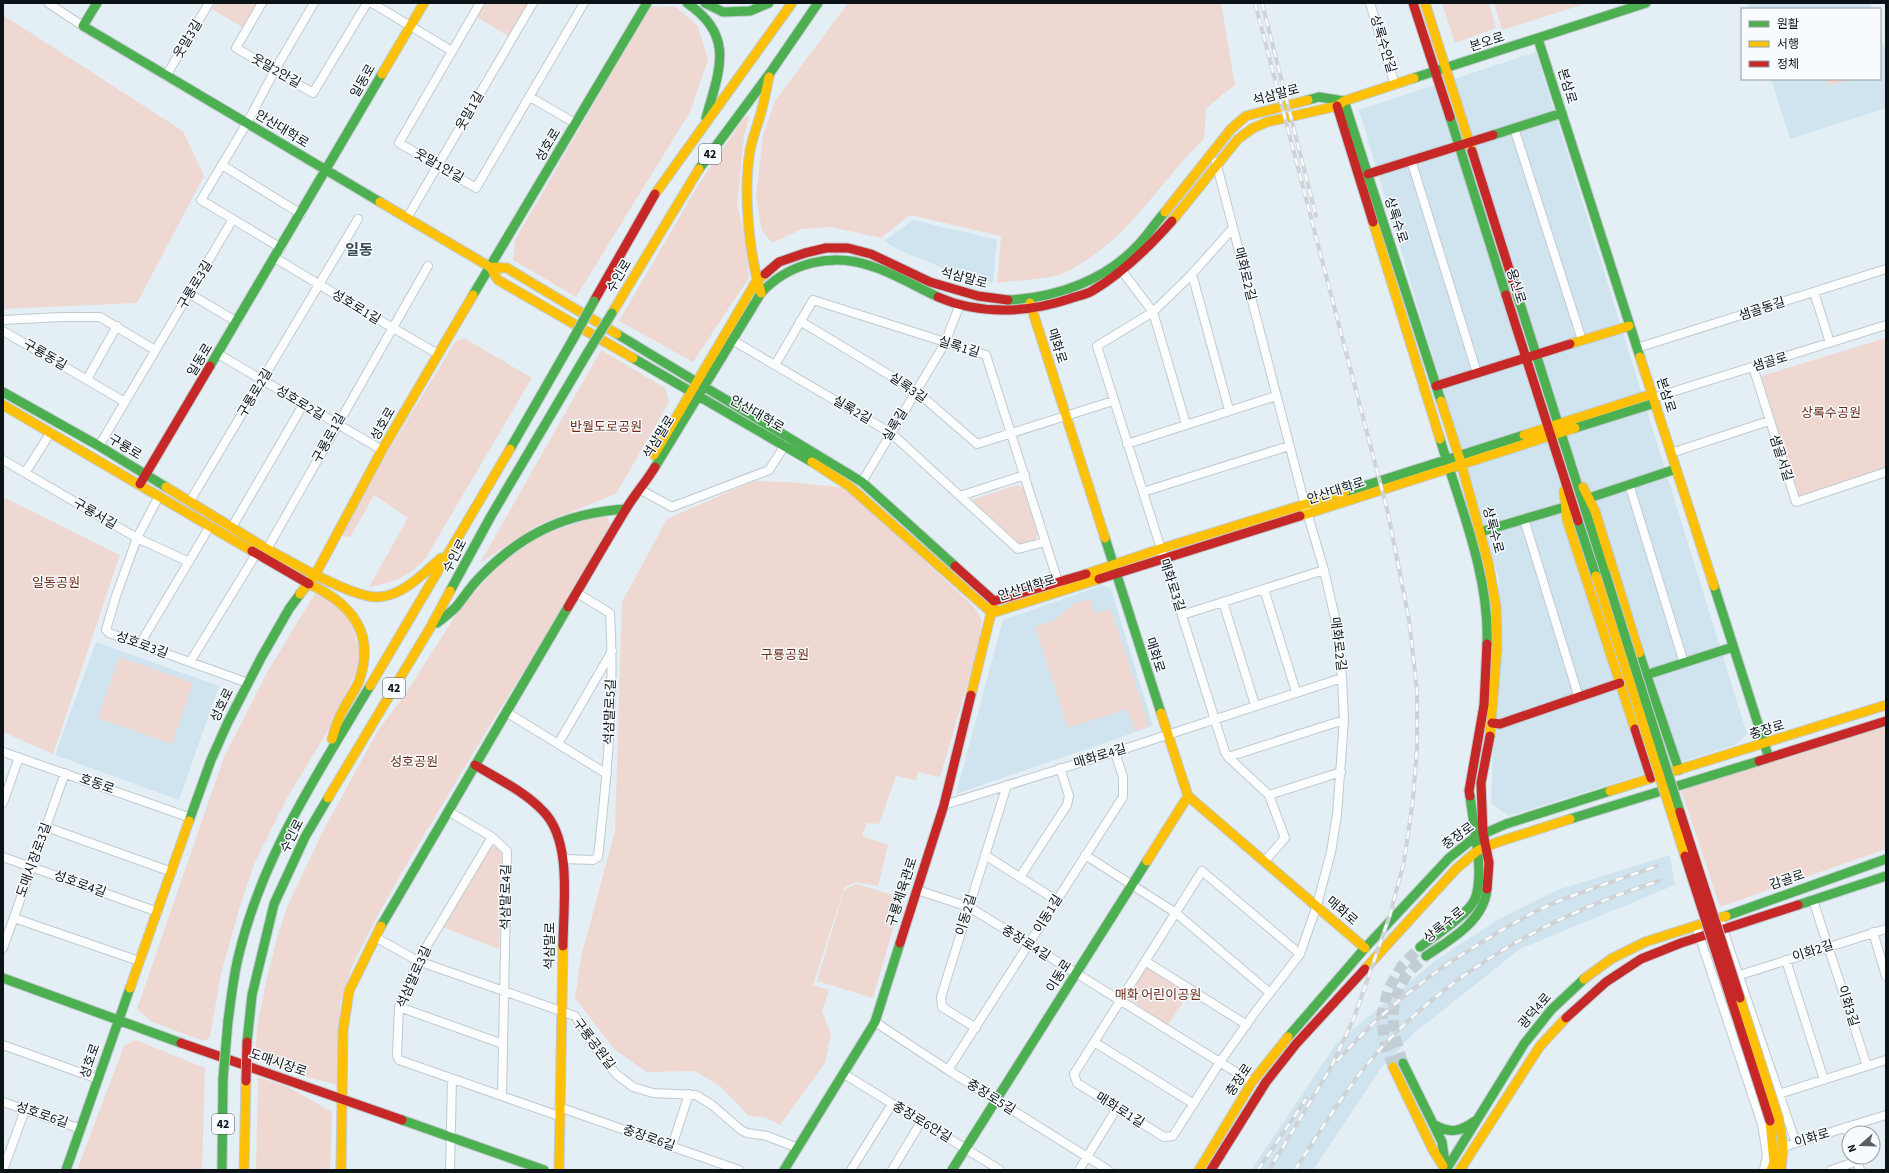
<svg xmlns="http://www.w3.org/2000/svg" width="1889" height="1173" font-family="'Source Sans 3','Noto Sans KR',sans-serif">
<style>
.built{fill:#cfe4ef}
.green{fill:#efd8d2}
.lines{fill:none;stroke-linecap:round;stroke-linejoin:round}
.secondary-tunnel{stroke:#c3ced4;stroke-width:11;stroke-dasharray:11 5.5;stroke-linecap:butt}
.street-casing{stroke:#c1cacf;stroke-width:10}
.fast-casing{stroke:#c1cacf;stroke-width:11}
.slow-casing{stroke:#c1cacf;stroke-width:11}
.jam-casing{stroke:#c1cacf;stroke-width:11}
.street{stroke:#fbfdfe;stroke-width:8}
.fast{stroke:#4caf50;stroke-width:9}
.slow{stroke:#ffc107;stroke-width:9}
.jam{stroke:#c62828;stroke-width:9}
.rail-casing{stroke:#cfd3d5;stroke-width:4}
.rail{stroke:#f7fbfd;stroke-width:2.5;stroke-dasharray:8;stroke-linecap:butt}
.fast-bridge-casing{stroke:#c1cacf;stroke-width:11;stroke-linecap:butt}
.slow-bridge-casing{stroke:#c1cacf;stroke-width:11;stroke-linecap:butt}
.jam-bridge-casing{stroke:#c1cacf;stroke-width:11;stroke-linecap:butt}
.fast-bridge{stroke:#4caf50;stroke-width:9}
.slow-bridge{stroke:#ffc107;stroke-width:9}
.jam-bridge{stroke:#c62828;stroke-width:9}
.labels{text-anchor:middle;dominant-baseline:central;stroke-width:3;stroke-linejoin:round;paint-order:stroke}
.shield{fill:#f7fbfd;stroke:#52595b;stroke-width:1}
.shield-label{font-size:12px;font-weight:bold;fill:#0b1316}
.street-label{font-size:13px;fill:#0b1316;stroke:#f7fbfd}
.park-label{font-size:13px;fill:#6e2b14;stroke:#f7fbfd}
.quarter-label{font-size:15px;font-weight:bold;fill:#384a53;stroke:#f7fbfd}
</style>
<rect width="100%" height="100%" fill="#e3eff5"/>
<!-- built -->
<path class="built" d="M1747,3H1870L1872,9H1749Z
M1880,35L1886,53V108L1790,139L1771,79H1880Z
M1536,52L1747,734L1735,745L1509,816L1491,803L1499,579L1359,110Z
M913,220L997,240L993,283L962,276L899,250L884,241Z
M1103,585L1111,589L1153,726L956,794L1003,620Z
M96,642L219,686L179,800L55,755Z
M1670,855L1675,885L1520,949L1414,1033L1381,1068L1313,1170H1251L1336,1044L1436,960L1499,919L1557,890Z"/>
<!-- green -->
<path class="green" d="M215,3H259L244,28L212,9Z
M485,3H528L508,36L477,17Z
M848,3H1221L1235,85L1206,108L1204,139C1162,179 1131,235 1080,264C1075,267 1069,271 1064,273C1046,280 1017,280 997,283L1001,236L910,215L881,238L831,227L802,229L772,243L762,231L756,195L763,135L775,101Z
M1442,3H1489L1496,28L1455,43Z
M1494,3H1588L1502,30Z
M675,6L698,26L708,60L690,112L576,297L513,260L515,240L650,7Z
M3,15L183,131L204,176L137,303L3,309Z
M1826,79H1851L1828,86Z
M750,115L744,136L737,206L744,232L749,278L693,362L619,321L698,185L744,118Z
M464,338L532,378L425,559C406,579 396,581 369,587L408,518L374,495L351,536L346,537L338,533L455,342Z
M1886,338V476L1799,502L1761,376Z
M601,350L665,388L669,402L616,494L538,525L480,563Z
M753,481L789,482L846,488L973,606L982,620L979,645L940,777L918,772L916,780L896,776L879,824L867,823L862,836L888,845L878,886L855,882L844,888L813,985L829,990L822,1011L831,1034L825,1063L780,1125L765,1117L749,1116L720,1086L695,1071L646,1072L614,1049L575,998L581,957L615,831L622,602L667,519Z
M1017,485L1023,487L1038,535L1035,540L1021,545L973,502L974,499Z
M3,497L120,555L53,754L3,732Z
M606,513L610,524L549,631L487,730L405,867L378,915L352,966L340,1005L338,1048L340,1085L305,1077L275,1066L255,1050L258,1021L266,982L277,938L287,907L322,833L377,732L406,693L459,610L509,554L527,540Z
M319,590L348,614L362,658L335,719L287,798L255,862L240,906L221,974L210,1037L204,1041L152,1022L137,1009L224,757L269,669L314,595Z
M1090,599L1095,614L1111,609L1149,726L1135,731L1127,709L1068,728L1035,627L1055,620L1073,604Z
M119,657L193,683L172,744L98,718Z
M1886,727V849L1720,907L1681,790Z
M491,847H498L502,852L499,949L442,927Z
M857,884L902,898L873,998L817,981L844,890Z
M1151,966L1190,992L1168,1025L1129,999L1128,995L1147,967Z
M136,1040L205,1068L202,1170H77L124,1046Z
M258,1077L288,1087L332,1112L330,1170H256Z"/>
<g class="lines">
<!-- secondary-tunnel -->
<path class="secondary-tunnel" d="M1403,1063C1392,1032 1387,1006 1406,976C1411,969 1420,962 1426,956
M1393,1067L1384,1040L1382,1014L1388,990L1401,967L1420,947"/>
<!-- street casing -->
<g class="street-casing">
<path id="street" d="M48,3L83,26
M262,3L236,48L313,93L367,3
M372,3L452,51
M480,3L399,143L476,188L584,3
M1370,3L1395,85
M166,76L209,3
M530,97L575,123
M1514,128L1582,340
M1411,160L1477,373
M1216,162L1305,505L1324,570L1335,618L1342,678L1344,720L1337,815L1331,852L1317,905L1300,954L1256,1011L1220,1062L1173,1136L1164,1137L1077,1083L1074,1074L1202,871L1300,954
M222,165L301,214
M407,218L533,3
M1233,228L1192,274L1153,312L1097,346L1225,752L1228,757L1269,795L1285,838L1264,862
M281,248L201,200L247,123L275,70L314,3
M275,258L355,306L438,354
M1122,271L1153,312L1186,424
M1192,274L1229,410
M1814,292L1830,343
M190,294L237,322
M3,320L61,317H100L155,350
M800,321L916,391L977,444L1113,401
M3,331L125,402
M732,340L891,433L1018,549L1045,542
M1637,348L1886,269
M218,354L382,450
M775,365L813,300L986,355L1060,588
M1753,367L1796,502L1886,472
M87,379L117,326
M1653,398L1886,325
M1127,444L1276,396
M99,446L233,219
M1671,453L1769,421
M3,460L137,538L189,562
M25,473L51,432
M862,482L945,343L960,304
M1629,484L1684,663
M639,489L672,507L769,470L785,445
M1143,492L1289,446
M159,496L137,538L116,596L106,630L109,633L248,683
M960,496L1025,475
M190,501L358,219
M1524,519L1579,698
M232,527L303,405
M267,549L428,266
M1264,589L1296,692
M1223,602L1255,705
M1182,615L1324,570
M140,644L210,526
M190,662L256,554
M506,712L607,774
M558,744L612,651
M3,752L191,818
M1228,757L1344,720
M1269,795L1341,772
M3,803L19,757
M944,805L1115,752L1342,678
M448,811L492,837L507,851L502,1096
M46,827L172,872
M492,837L418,961L399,1007L397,1055L399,1060L559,1116
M985,855L1056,900
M1085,855L1176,913L1270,993
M3,857L158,912
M564,859L593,860L598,857C607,776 615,694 610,613L577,593
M1020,877L1067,805L1069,796L1060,768
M917,890L969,907L1252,1082
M1813,900L1867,1066
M14,918L139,961
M1721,924L1796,1143
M1696,926L1762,1124L1767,1155L1764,1170
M1873,932L1886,976
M375,937L418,961L575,1016L600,1054L616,1074L633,1087L653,1093L696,1095L712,1105L741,1130L747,1133L767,1136L798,1148
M3,948L65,773
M1786,960L1824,1080
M1145,961L1247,1025
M1740,975L1886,929
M399,1007L503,1044
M875,1022L948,1070L1108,1170
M976,1028L942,1007L941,997L1007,785
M1094,1042L1194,1104
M3,1045L98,1079
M948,1070L1123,797V777L1115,752
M844,1074L1000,1170
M1779,1094L1886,1060
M3,1102L81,1129
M559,1107L739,1170
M1846,1127L1849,1135
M672,1146L689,1094
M1783,1147L1886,1115
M1856,1157L1860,1170
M3,1170L25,1110
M450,1170L452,1079
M851,1170L892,1104
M892,1170L921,1122
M1079,1170L1117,1108
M1831,1170L1858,1161"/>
</g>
<!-- fast casing -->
<g class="fast-casing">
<path id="fast" d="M97,3L83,26L380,202
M687,3C736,36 719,71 706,118
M705,3L723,12L750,11L769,3
M1538,39L1640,357
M1414,78L1646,3
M1308,100L1319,97L1344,101L1441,401
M1450,117L1506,295
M1493,135L1562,113
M699,169L770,73L818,3
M1516,291L1605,572
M473,295L647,3
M1008,300C1056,298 1107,280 1140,243C1149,233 1156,222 1165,212
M617,334L862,482L955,566
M633,358L812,462
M210,366L382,74
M3,392L99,446L166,487
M1575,428L1655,403
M1440,439C1459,503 1490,576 1487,644
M510,449L572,341
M655,467L761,293C789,263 832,252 871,266C894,273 916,287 938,297
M1345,492L1524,435
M1589,498L1676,469
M1578,521L1596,576
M1480,532L1565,507
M1105,538L1161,713
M1714,586L1767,752
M450,591L491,516L588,352
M437,623C443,618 450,613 456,607C464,597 471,586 481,576C523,533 566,513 626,509
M1639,653L1679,770
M1646,675L1733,647
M1570,819L1759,761
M189,821L211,760L228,722L261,658L289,609L300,594
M1798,905L1886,876
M1726,916L1886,859
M381,926L568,607
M1420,947C1433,937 1469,914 1475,899C1485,874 1473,824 1470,796
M1426,956C1450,940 1484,921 1487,889
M3,978L181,1043
M228,1021C231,1000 233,979 238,958C261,858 318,773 370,686
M1288,1037L1365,948L1449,858L1474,838L1506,824L1610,791
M247,1042L252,995L274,904L305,837L328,798
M1403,1063L1442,1142L1446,1170
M402,1120L544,1170
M1433,1124C1450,1134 1460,1132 1475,1121
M66,1170L130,988
M222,1170L223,1079
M784,1170L875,1022L900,943
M952,1170L1147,861
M1446,1170L1524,1044L1551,1010L1584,979"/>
</g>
<!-- slow casing -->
<g class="slow-casing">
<path id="slow" d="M1425,3L1472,151
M382,74L424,3
M655,194L792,3
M380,202L490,267L507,268L617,334
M1165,212L1231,129L1246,116L1308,100
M1172,221L1238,139L1253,128L1267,122L1337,106L1344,101L1414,78
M1373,222L1440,439
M490,267L498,280L633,358
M761,293C749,255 743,191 750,151C752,139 757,127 760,116C764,103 766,90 769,77
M1030,303L1105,538
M612,313L699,169
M1570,344L1629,326
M1640,357L1714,586
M1441,401L1461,463L1488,562L1496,606L1497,648L1490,736
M3,405L252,551
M1524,435L1652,394
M654,455L757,280L765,274
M812,462L849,486L992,613L1099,579
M166,487L267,549L315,575
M1583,487L1595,511L1639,653
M1564,491L1567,520L1635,729
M1300,516L1575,428
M1086,574L1160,549L1345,492
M315,575C331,582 347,591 364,595C394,605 421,576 441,558
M309,584C351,603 376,633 359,681C355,691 348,700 343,710C338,719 335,729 332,739
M300,594L315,575L382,450L473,295
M370,686L510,449
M971,695L993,605
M1161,713L1188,796L1365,948
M1610,791L1886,705
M328,798L430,628L450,591
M1147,861L1188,796
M1365,969L1456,869L1477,851L1498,842L1570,819
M1584,979L1611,959L1645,942L1726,916
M130,988L189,821
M1393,1067L1433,1150L1443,1166
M1779,1120L1783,1147L1781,1170
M1770,1121L1774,1163L1771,1170
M244,1170L246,1081
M341,1170L343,1031L349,991L381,926
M559,1170L563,946
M1199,1170L1252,1082L1288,1037
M1460,1170L1540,1046L1566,1018"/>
</g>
<!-- jam casing -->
<g class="jam-casing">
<path id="jam" d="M1413,3L1450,117
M1337,106L1373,222
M1472,151L1516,291
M1368,174L1493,135
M765,274L779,262L805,253L826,248H848L871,254L930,282L978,296L1008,300
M1506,295L1578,521
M938,297C979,315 1027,313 1069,299C1077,296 1085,295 1092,291C1123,273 1149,247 1172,221
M594,301L655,194
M1436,386L1570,344
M140,484L210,366
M252,551L309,584
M955,566L994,601L1086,574
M1099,579L1300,516
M568,607C587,575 606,542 626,509C635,494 646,482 655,467
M1492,723L1500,724L1620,683
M1635,729L1651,778
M1759,761L1886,721
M475,765C498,779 524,791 543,811C573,841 563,906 563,946
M1470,796L1469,791L1484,705L1487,644
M1487,889L1489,863L1483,833L1481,783L1490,736
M900,943L944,805L971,695
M1566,1018L1606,982L1641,959L1681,943L1798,905
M181,1043L402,1120
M1211,1170L1266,1082L1296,1044L1365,969"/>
</g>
<!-- street -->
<use href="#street" class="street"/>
<!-- fast -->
<use href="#fast" class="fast"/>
<!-- slow -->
<use href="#slow" class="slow"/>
<!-- jam -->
<use href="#jam" class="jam"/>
<!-- rail casing -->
<g class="rail-casing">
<path id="rail" d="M1255,3L1388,513L1409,620L1417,690V748L1413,799L1404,862L1390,915L1354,1018L1330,1069L1269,1170
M1262,3L1316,216
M1337,1061C1381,1012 1423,978 1479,944C1503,929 1528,914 1554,903C1588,889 1623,878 1657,866
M1258,1170L1306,1099
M1295,1170C1323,1127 1349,1083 1384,1045C1458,966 1557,913 1659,881"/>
</g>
<!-- rail -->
<use href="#rail" class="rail"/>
<!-- fast-bridge casing -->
<g class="fast-bridge-casing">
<path id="fast-bridge" d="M572,341L594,301
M588,352L612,313
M1605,572L1680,812
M223,1079L228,1021"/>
</g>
<!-- slow-bridge casing -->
<g class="slow-bridge-casing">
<path id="slow-bridge" d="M1596,576L1685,856
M1740,998L1779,1120"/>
</g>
<!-- jam-bridge casing -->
<g class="jam-bridge-casing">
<path id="jam-bridge" d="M1680,812L1740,998
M1685,856L1770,1121
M246,1081L247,1042"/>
</g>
<!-- fast-bridge -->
<use href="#fast-bridge" class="fast-bridge"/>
<!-- slow-bridge -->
<use href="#slow-bridge" class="slow-bridge"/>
<!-- jam-bridge -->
<use href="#jam-bridge" class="jam-bridge"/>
</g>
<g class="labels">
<!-- shield labels -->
<g class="shield">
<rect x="699" y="144" width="22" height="20" rx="3"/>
<rect x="383" y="678" width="22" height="20" rx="3"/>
<rect x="212" y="1114" width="22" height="20" rx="3"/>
</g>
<g class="shield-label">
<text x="710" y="154">42</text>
<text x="394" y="688">42</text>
<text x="223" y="1124">42</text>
</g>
<!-- street labels -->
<g class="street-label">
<text transform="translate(188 39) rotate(-59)">웃말3길</text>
<text transform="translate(1487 42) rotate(-18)">본오로</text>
<text transform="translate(1383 44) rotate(73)">상록수안길</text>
<text transform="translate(276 71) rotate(30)">웃말2안길</text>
<text transform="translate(363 81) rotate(-60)">일동로</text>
<text transform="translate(1567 86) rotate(73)">본삼로</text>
<text transform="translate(1276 95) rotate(-15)">석삼말로</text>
<text transform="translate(470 111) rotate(-60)">웃말1길</text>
<text transform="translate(282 129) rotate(31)">안산대학로</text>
<text transform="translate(548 145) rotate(-59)">성호로</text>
<text transform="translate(439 166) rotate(30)">웃말1안길</text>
<text transform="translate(1396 220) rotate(72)">상록수로</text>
<text transform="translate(1245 274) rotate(76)">매화로2길</text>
<text transform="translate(619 276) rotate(-59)">수인로</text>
<text transform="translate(964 278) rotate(15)">석삼말로</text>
<text transform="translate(195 285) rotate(-59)">구룡로3길</text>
<text transform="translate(1516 286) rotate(72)">용신로</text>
<text transform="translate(356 307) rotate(31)">성호로1길</text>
<text transform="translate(1762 309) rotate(-18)">샘골동길</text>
<text transform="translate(1057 346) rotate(72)">매화로</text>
<text transform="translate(959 347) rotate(17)">실록1길</text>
<text transform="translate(45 355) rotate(30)">구룡동길</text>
<text transform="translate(200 360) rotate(-59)">일동로</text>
<text transform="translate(1770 362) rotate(-17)">샘골로</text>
<text transform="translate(908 388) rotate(35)">실록3길</text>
<text transform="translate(255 393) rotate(-59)">구룡로2길</text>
<text transform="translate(1666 395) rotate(72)">본삼로</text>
<text transform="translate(300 403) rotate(31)">성호로2길</text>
<text transform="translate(852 410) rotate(30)">실록2길</text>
<text transform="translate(757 414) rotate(30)">안산대학로</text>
<text transform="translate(383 424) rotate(-60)">성호로</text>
<text transform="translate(895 425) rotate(-59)">실록길</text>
<text transform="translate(659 437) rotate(-58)">석삼말로</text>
<text transform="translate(329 438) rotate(-61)">구룡로1길</text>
<text transform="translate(125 447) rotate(31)">구룡로</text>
<text transform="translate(1781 458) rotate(72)">샘골서길</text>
<text transform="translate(1336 491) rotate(-18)">안산대학로</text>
<text transform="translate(95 514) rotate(30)">구룡서길</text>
<text transform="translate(1493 530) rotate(75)">상록수로</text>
<text transform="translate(455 556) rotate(-62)">수인로</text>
<text transform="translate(1172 585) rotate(72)">매화로3길</text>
<text transform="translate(1027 588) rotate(-17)">안산대학로</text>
<text transform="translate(1338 644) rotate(83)">매화로2길</text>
<text transform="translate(142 645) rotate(20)">성호로3길</text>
<text transform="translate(1155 655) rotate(72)">매화로</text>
<text transform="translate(222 705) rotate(-64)">성호로</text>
<text transform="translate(610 712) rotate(-88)">석삼말로5길</text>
<text transform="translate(1767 730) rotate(-17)">충장로</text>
<text transform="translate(1100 756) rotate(-17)">매화로4길</text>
<text transform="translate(97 784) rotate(19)">호동로</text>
<text transform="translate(292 836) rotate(-63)">수인로</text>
<text transform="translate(1458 836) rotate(-36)">충장로</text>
<text transform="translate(34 860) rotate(-70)">도매시장로3길</text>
<text transform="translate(1787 880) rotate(-19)">감골로</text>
<text transform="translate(80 884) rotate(20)">성호로4길</text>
<text transform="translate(902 892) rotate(-72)">구룡체육관로</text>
<text transform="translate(506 897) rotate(-89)">석삼말로4길</text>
<text transform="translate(1342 911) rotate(41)">매화로</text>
<text transform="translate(1048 914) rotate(-58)">이동1길</text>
<text transform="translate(966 915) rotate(-73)">이동2길</text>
<text transform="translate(1444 925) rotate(-39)">상록수로</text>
<text transform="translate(1026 943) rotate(32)">충장로4길</text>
<text transform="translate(550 946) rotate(-89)">석삼말로</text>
<text transform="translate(1813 951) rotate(-18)">이화2길</text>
<text transform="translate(1059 976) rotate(-58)">이동로</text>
<text transform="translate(414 977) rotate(-66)">석삼말로3길</text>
<text transform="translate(1848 1006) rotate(72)">이화3길</text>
<text transform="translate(1535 1011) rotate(-49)">광덕4로</text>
<text transform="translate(594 1044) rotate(53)">구룡공원길</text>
<text transform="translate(90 1061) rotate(-71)">성호로</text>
<text transform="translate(278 1063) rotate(19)">도매시장로</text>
<text transform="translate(1239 1080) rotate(-56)">충장로</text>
<text transform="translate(991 1097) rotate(32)">충장로5길</text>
<text transform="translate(1120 1110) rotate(32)">매화로1길</text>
<text transform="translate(42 1115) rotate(19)">성호로6길</text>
<text transform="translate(922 1122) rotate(31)">충장로6안길</text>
<text transform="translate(649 1138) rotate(19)">충장로6길</text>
<text transform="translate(1812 1138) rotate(-17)">이화로</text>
</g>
<!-- park labels -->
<g class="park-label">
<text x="1831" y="413">상록수공원</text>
<text x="606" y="427">반월도로공원</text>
<text x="56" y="583">일동공원</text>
<text x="785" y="655">구룡공원</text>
<text x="414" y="762">성호공원</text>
<text x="1158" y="995">매화 어린이공원</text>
</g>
<!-- quarter labels -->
<g class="quarter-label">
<text x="359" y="250">일동</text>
</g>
</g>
<!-- border -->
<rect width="1889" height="1173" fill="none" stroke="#0b1316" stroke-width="8"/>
<!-- legend -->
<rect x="1741" y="8" width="140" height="72" fill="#f7fbfd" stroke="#999ea1"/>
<rect x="1749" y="21" width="20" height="6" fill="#4caf50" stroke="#999ea1"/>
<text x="1777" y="28" font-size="12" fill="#0b1316">원활</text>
<rect x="1749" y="41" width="20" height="6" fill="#ffc107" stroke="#999ea1"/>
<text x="1777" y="48" font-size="12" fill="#0b1316">서행</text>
<rect x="1749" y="61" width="20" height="6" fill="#c62828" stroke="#999ea1"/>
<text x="1777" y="68" font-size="12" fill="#0b1316">정체</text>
<!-- north arrow -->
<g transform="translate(1861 1145) rotate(250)"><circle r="19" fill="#f7fbfd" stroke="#999ea1"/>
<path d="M0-3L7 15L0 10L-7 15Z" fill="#576064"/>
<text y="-6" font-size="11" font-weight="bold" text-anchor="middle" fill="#0b1316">N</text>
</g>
</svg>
